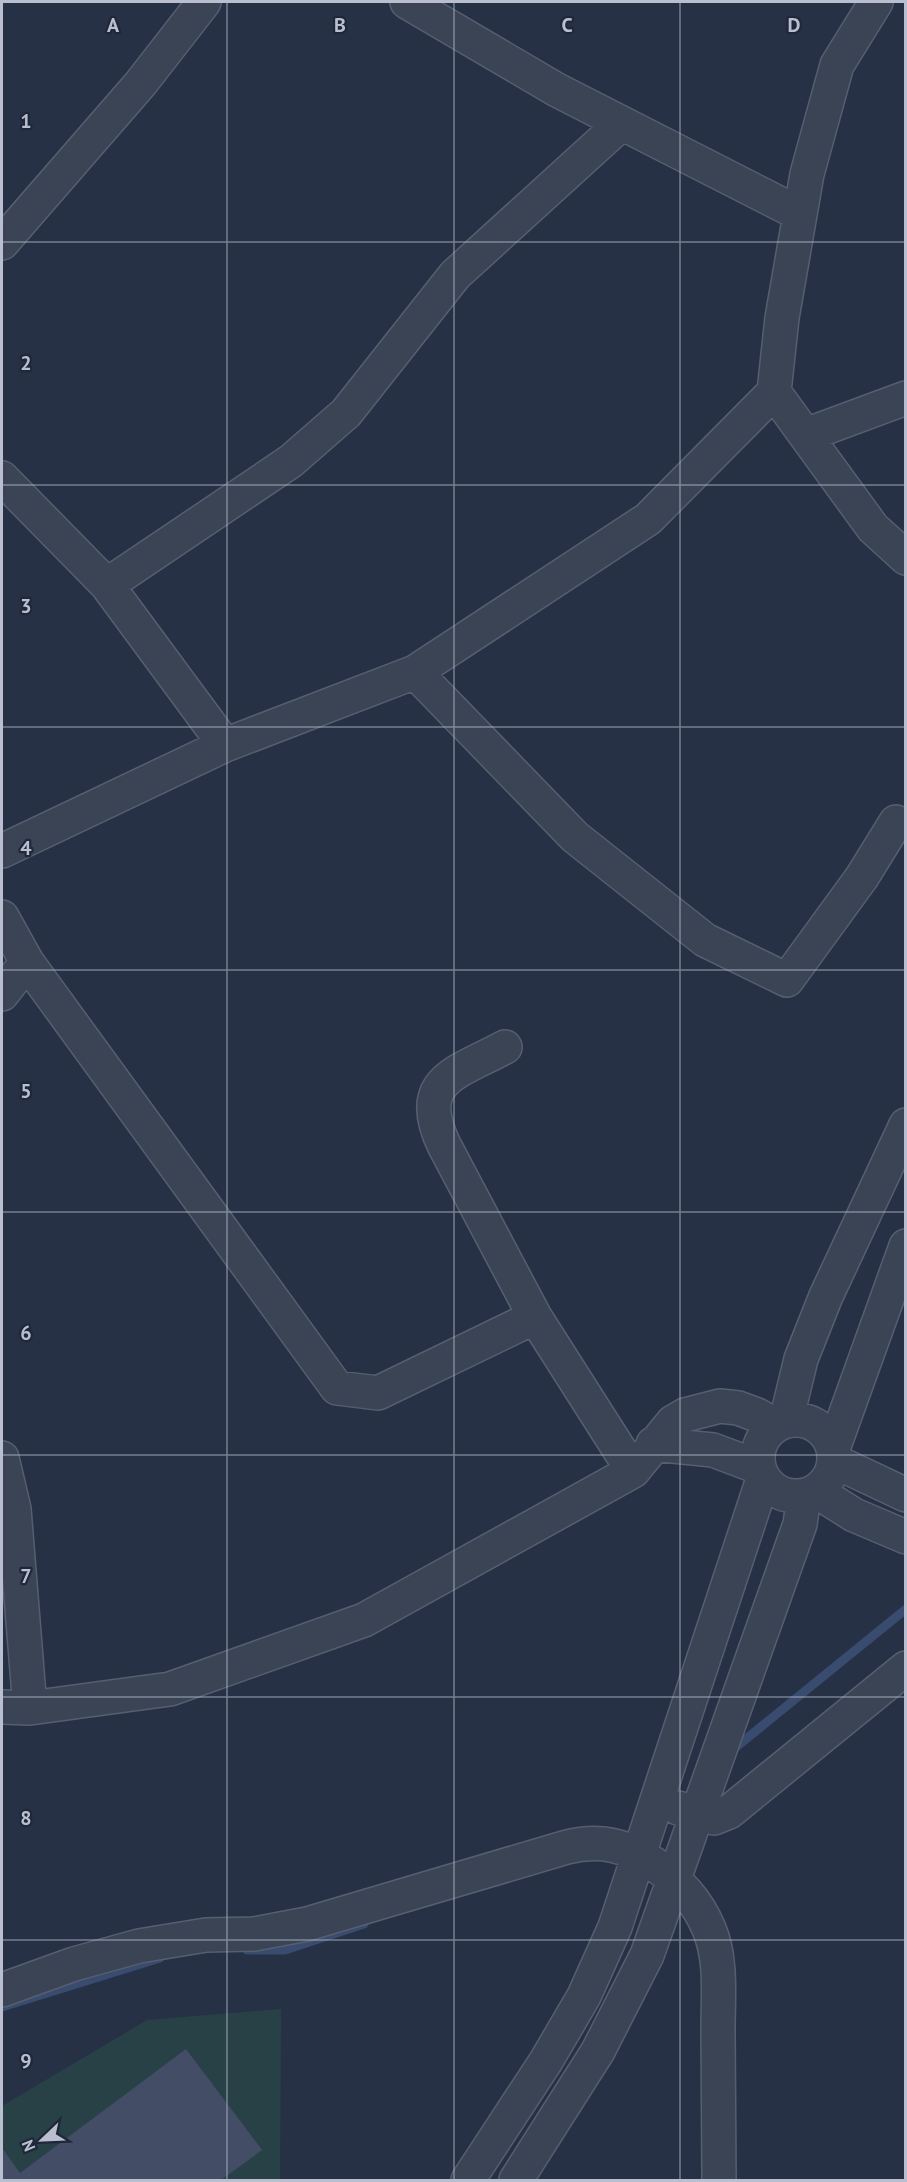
<svg xmlns="http://www.w3.org/2000/svg" width="907" height="2182" font-family="'PT Sans',sans-serif">
<style>
.green{fill:#284147}
.lines{fill:none;stroke-linecap:round;stroke-linejoin:round}
.stream{stroke:#394b6e;stroke-width:9}
.building{fill:#434e66}
.minor-casing{stroke:#565f70;stroke-width:36}
.minor{stroke:#3b4455;stroke-width:33}
.grid{fill:none;stroke:#b9bfce;stroke-width:1.5;stroke-opacity:0.55}
.grid-label{font-size:20px;text-anchor:middle;font-weight:bold;fill:#b9bfce;stroke:#1f283b;stroke-width:4.5;stroke-linejoin:round;paint-order:stroke}
</style>
<rect width="100%" height="100%" fill="#263146"/>
<!-- green -->
<path class="green" d="M281,2009L280,2180H2V2106L147,2020Z"/>
<g class="lines">
<!-- stream -->
<path class="stream" d="M730,1752L906,1609
M247,1950H285L364,1924
M2,2007L160,1958"/>
</g>
<!-- building -->
<path class="building" d="M186,2049L262,2150L221,2180H2V2148L20,2173Z"/>
<g class="lines">
<!-- minor casing -->
<g class="minor-casing">
<path id="minor" d="M407,2L557,90L800,214
M2,243L141,83L204,2
M774,392L873,528L906,558
M806,435L906,398
M2,478L107,585L291,461L346,413L455,275L622,123
M107,585L225,745
M415,672L575,837L705,940L787,980L862,877L896,822
M2,851L225,745L415,672L648,519L774,392L782,318L807,174L837,65L876,2
M2,917L27,962L2,994
M27,962L337,1388L378,1393L535,1317L633,1471
M505,1047C457,1073 413,1080 444,1145L535,1317
M758 1458a38 38 0 1 1 76 0a38 38 0 1 1-76 0Z
M786,1421L801,1359L826,1296L906,1125
M653,1444L713,1450L758,1467
M833,1449L906,1246
M2,1458L14,1509L30,1708
M834,1461L906,1495
M816,1491L854,1515L906,1537
M2,1707L30,1708L170,1689L364,1620L633,1471L673,1422L685,1415L720,1406L738,1408L757,1415L775,1425
M678,1808L714,1818L729,1812L906,1668
M2,1990L74,1964L139,1946L206,1935L254,1934L307,1924L567,1847C600,1839 626,1845 654,1864C679,1882 697,1900 709,1929C722,1959 718,1997 718,2029C718,2079 719,2130 719,2180
M468,2180L546,2061L584,1996L615,1927L763,1479
M516,2180L598,2051L647,1955L800,1524L804,1497"/>
</g>
<!-- minor -->
<use href="#minor" class="minor"/>
</g>
<!-- grid -->
<path class="grid" d="M227,2V2180M454,2V2180M680,2V2180M2,242H906M2,485H906M2,727H906M2,970H906M2,1212H906M2,1455H906M2,1697H906M2,1940H906"/>
<g class="grid-label">
<text x="113" y="32">A</text>
<text x="340" y="32">B</text>
<text x="567" y="32">C</text>
<text x="794" y="32">D</text>
<text x="26" y="128">1</text>
<text x="26" y="370">2</text>
<text x="26" y="613">3</text>
<text x="26" y="855">4</text>
<text x="26" y="1098">5</text>
<text x="26" y="1340">6</text>
<text x="26" y="1583">7</text>
<text x="26" y="1825">8</text>
<text x="26" y="2068">9</text>
</g>
<!-- border -->
<rect width="907" height="2182" fill="none" stroke="#b9bfce" stroke-width="6"/>
<!-- north arrow -->
<g transform="translate(42 2140) rotate(247)" stroke="#1f283b" stroke-width="4.5" paint-order="stroke">
<path d="M0-4.5L10 22L0 15L-10 22Z" fill="#b9bfce"/>
<text y="-9" font-size="16" font-weight="bold" text-anchor="middle" fill="#b9bfce">N</text>
</g>
</svg>
